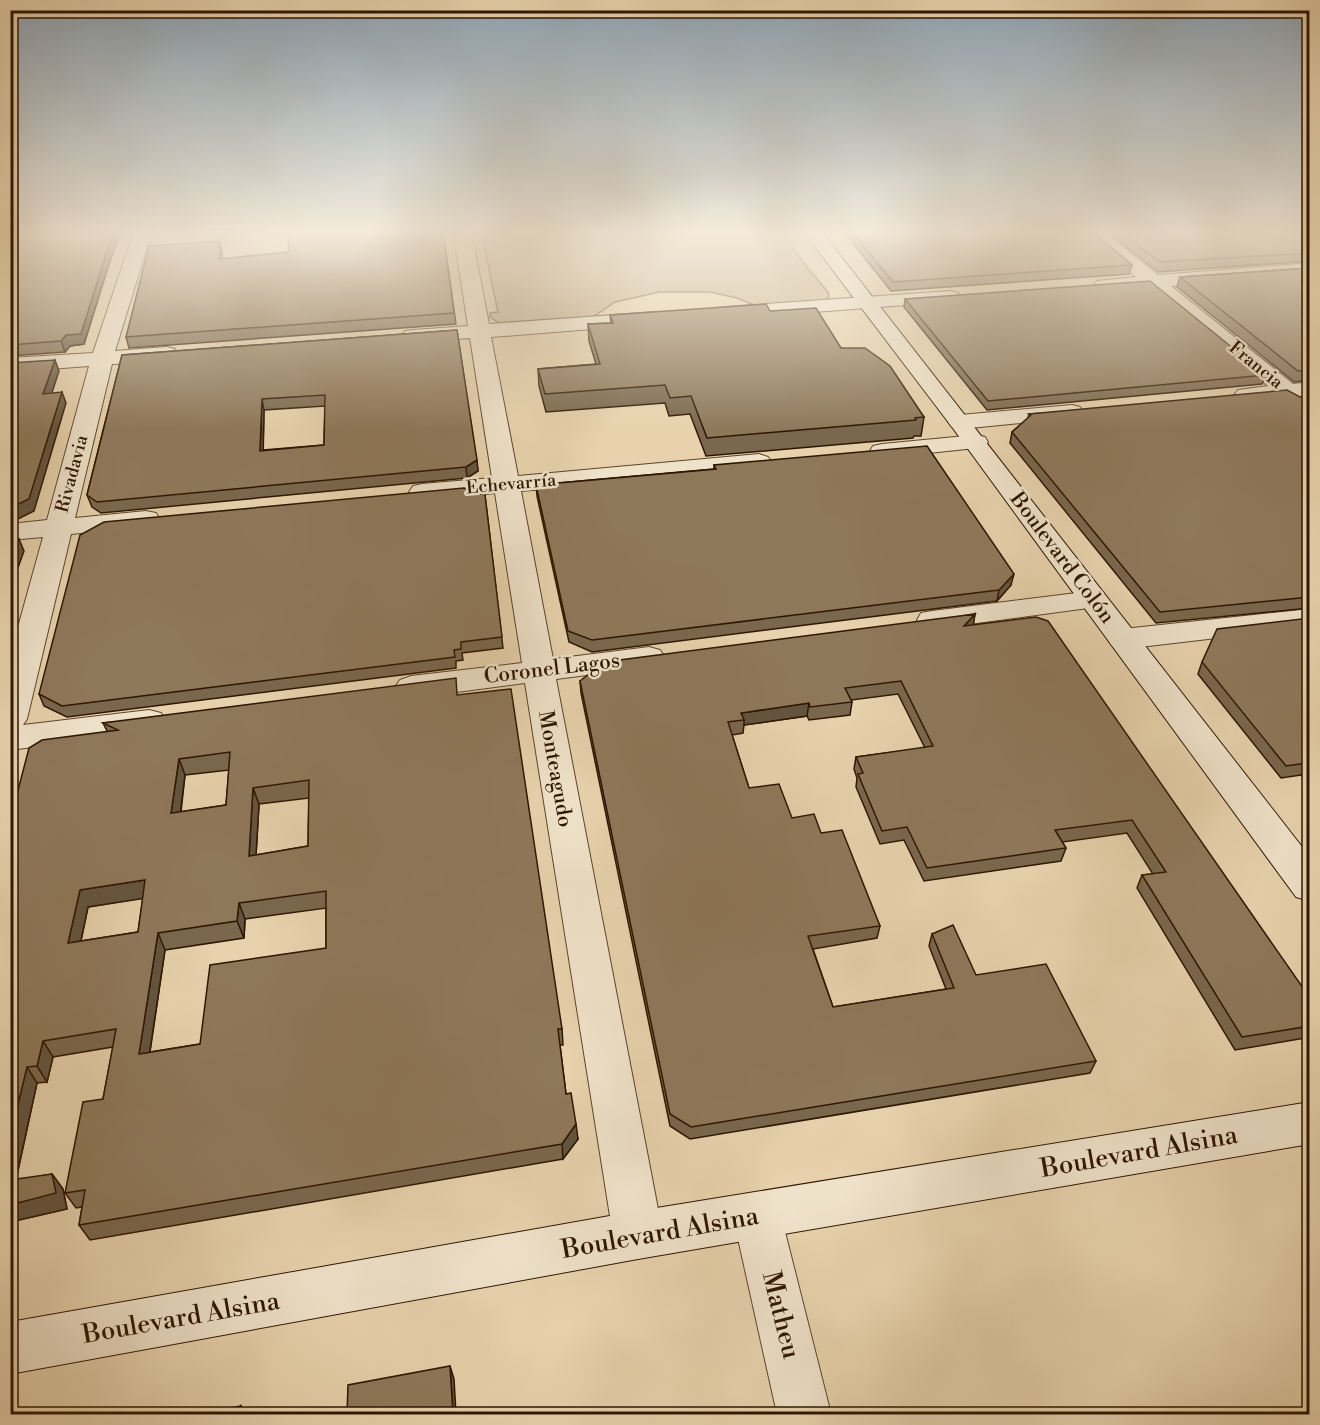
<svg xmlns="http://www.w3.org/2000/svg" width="1320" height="1425" font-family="'Libre Bodoni',serif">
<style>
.green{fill:#c8b290;stroke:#7b6448;stroke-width:1.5}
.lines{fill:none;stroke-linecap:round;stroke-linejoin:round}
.minor-casing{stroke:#5c452b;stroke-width:2}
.secondary-casing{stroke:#2e1600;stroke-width:2}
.minor{fill:#efe2ca;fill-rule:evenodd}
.secondary{fill:#efe2ca;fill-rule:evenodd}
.wall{fill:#7a674d;stroke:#2e1600;stroke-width:1.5;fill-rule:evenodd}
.shaded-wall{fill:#63543f;stroke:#2e1600;stroke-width:1.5}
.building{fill:#8e785a;stroke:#2e1600;stroke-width:1.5;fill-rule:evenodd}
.labels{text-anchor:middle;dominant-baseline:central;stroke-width:5;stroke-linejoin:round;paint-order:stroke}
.far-street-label{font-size:18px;fill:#2e1600;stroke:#efe2ca}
.street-label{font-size:21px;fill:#2e1600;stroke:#efe2ca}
.near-street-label{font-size:26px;fill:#2e1600;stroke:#efe2ca}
</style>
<rect width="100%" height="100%" fill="#e7d2ad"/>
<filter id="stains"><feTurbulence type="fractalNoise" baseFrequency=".00333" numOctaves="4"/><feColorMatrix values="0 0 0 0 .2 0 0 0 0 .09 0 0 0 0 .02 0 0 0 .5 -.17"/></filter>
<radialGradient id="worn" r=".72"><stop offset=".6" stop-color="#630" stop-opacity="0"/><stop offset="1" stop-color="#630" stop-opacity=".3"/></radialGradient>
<!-- green -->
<path class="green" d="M481,231H781L806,266L828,292L829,297L823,301L754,305L737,298L710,292H659L615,302L593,317L499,323L490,317V313L498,312Z"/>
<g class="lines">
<!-- minor casing -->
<g class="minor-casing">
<path id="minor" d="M134,231H152L115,351L167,347L175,349L178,354L175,359L167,361L112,364L75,518L146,511L156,513L160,519L156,525L146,527L71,534L27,719L23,725L149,710L161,713L166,721L161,729L149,732L10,750V656L43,537L10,540V524L47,520L89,366L10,372V358L93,353Z
M453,231H471L489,324L655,312L662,314L665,318L662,322L655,324L491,337L518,476L759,454L768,457L772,462L768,467L759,470L521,491L553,659L649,647L660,650L665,657L660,664L649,667L556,679L663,1235L655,1252L638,1259L621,1252L613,1235L525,683L411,698L400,694L395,687L400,680L411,676L522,663L495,493L422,500L413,498L409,492L413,486L422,484L492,478L470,338L413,342L405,341L402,336L405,331L413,330L468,326Z
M1083,231H1103L1158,275L1310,263V275L1171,286L1293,384L1310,382V396L1305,403C1294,406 1292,401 1282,399C1268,395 1253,404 1238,400L1234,395L1238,390L1268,386L1149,287L1104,291L1097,289L1094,285L1097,281L1136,277Z
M951,291L958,293L961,297L958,301L724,319L717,317L714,313L717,309L724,307Z
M1072,405L1080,407L1084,412L1080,417L960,429L952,427L948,422L952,417L960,415Z
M976,435L985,437L988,442L985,447L882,458L873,456L870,451L873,446L882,444Z
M1093,591L1103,594L1108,600L1103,606L932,629L921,627L917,620L921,613L932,611Z
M1310,609V627L1123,649L1112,646L1108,639L1112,632L1123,629Z
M757,1192L774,1199L781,1216L831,1414H777L733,1216L740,1199Z"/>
</g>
<!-- secondary casing -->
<g class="secondary-casing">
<path id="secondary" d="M803,231H821L1310,857V901L1296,897L952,427Z
M1310,1102V1144L638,1259L10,1374V1322L638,1211Z"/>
</g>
<!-- minor -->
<use href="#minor" class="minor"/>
<!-- secondary -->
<use href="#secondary" class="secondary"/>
</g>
<!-- wall -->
<path class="wall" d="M10,231H121L109,264L84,344L70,346L65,352L10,356Z
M443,231L456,324L129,348L126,337L219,241L222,251V259L289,252Z
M843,231H1092L1132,265L1129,274L891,291Z
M1106,231H1310V261L1158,272Z
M1310,268V380L1294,382L1177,287L1180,277Z
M905,299L1266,375L1262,384L987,410L904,307Z
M770,311L841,348L924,417L921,436H914L913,438L706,456L690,414L669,416L665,403L546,412L539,386L538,369L596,364L589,341L588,324L611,323L610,315Z
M457,330L478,471L467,478L101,513L92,507L87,495L122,355ZM325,406L324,445L263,450L264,410Z
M1310,395V608L1156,623L1010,443L1012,432L1028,418L1029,414L1300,397Z
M714,465L1011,585L997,601L592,652L569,642L537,496L536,485L714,469Z
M485,495L503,648L462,653L463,660L456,661V668L67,717L44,706L39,694Z
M975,614L973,625L1310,998V1032L1305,1038L1235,1050L1137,888L1142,875L1153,874L1127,833L1062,842L1066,848L1061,861L924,881L904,840L880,844L856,787L857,778L854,769L856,757L925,748L898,694L851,700L852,702L850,715L809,720L807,716L744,725L743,733L732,735L749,788L792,818L821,833L880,926L877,938L813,949L833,1007L946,989L929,946L932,934L976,975L1096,1061L1090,1073L690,1139L670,1126L581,693L580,681Z
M1310,618V785L1301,775L1281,778L1198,674L1202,662Z
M458,695L562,1029L563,1045H560L566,1094L578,1139L563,1159L90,1240L79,1225L82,1207L76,1208L65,1193L103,1099L113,1047L53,1057L47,1082L37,1083L16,1180L52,1174L63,1189L67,1209L10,1222L16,798L107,731L103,723ZM229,770L226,805L181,812L185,775ZM309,798L308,846L256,855L259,804ZM143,898L138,932L81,941L88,907ZM326,908V948L200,1044L150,1052L165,950L244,938L245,919Z"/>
<!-- shaded-wall -->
<path class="shaded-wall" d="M115,231H121L109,264L84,344L70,346L65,352L61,341L66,335L106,254Z
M219,241L222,251L223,269L220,259Z
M55,360L59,371L48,405L43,394Z
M62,392L66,403L34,511L10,523V508Z
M262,399L264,410L263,462L260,451Z
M477,460L478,471L467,478L466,467Z
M19,539L24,551L10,590V562Z
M1014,574L1011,585L997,601L999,590Z
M975,614L973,627L964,626Z
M809,703L807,716L744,725V720L741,713Z
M179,759L185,775L178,830L171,813Z
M253,788L259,804L255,873L249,856Z
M145,880L153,897L88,907L77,959L68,943L80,890Z
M239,903L245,919L244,938L237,921Z
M158,933L165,950L147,1070L139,1054Z
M43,1041L53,1057L47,1082L37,1066Z
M27,1067L37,1083L12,1197L10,1196V1137Z
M576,1124L578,1139L563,1159L562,1144Z
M52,1174L63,1189L67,1209L10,1222V1205Z
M450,1366L454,1379L456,1414H453Z
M241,1406L246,1414H240Z"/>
<!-- building -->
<path class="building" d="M10,231H115L106,254L81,334L66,335L61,341L10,345Z
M288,231H443L454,313L126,337L149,246L219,241L220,259L289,252Z
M851,231H1092L1132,265L893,282Z
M1120,231H1310V253L1160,262Z
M1310,268V371H1298L1180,277Z
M1150,281L1266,375L988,401L905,299Z
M766,304L770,311L816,308L841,348H865L890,366L924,417L915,418L916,420L707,438L691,396L670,398L665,385L545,394L538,369L600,364L588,324L613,323L610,315Z
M457,330L477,460L466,467L97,502L87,495L122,355ZM325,395L324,445L260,451L262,399Z
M55,360L43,394L62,392L29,499L10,508V363Z
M1287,390L1300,397L1310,395V597L1160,612L1012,432L1031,415L1029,414Z
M927,446L1014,574L999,590L592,640L568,631L536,485L716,469L714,465Z
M464,488L485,495L502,637L461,642V649L454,650L455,657L62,706L39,694L80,535L104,522Z
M10,535L19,539L10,562Z
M975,614L964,626L1036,617L1048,621L1310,998V1026L1242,1037L1142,875L1166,872L1132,820L1055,830L1066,848L927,868L907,827L882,831L858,774L863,773L856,757L933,746L901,681L845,688L852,702L810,707L809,703L741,713L744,720L728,722L749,788L779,784L792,818L814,814L821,833L842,830L880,926L808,936L833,1007L954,988L932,934L953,925L976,975L1046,964L1096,1061L691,1127L670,1114L580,681L604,662Z
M1310,618V766L1307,763L1286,766L1202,662L1217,629Z
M456,678L457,695L511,689L562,1029H558L566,1094L571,1093L576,1124L562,1144L79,1225L85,1190L65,1193L83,1102L103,1099L116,1029L43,1041L37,1066L27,1067L10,1137V799L16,798L29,748L42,740L118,730L103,723ZM230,752L226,805L171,813L179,759ZM309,780L308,846L249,856L253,788ZM145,880L138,932L68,943L80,890ZM326,891V948L210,965L200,1044L139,1054L158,933L237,921L239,903Z
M52,1174L56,1193L10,1205V1180Z
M450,1366L453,1414H347L348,1385Z
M241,1406L240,1414H199Z"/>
<!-- sky -->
<linearGradient id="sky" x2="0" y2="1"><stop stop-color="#8ea6b9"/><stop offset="0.54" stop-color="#f4ebda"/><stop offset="1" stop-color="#f4ebda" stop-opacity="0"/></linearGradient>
<rect width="1320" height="430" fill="url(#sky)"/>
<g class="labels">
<!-- far-street labels -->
<g class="far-street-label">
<text transform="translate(1256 365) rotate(39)">Francia</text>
<text transform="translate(72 474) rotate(-75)">Rivadavia</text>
<text transform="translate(511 484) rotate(-5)">Echevarría</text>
</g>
<!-- street labels -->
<g class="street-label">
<text transform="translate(1062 558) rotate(53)">Boulevard Colón</text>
<text transform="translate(552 669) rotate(-7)">Coronel Lagos</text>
<text transform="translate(555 769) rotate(80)">Monteagudo</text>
</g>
<!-- near-street labels -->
<g class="near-street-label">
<text transform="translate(1139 1152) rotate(-10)">Boulevard Alsina</text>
<text transform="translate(660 1233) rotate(-10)">Boulevard Alsina</text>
<text transform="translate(781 1315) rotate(76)">Matheu</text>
<text transform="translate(181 1318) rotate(-10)">Boulevard Alsina</text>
</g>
</g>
<!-- margin -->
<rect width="1320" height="1425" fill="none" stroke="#e7d2ad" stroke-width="36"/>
<rect x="12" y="12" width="1296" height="1401" fill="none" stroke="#2e1600" stroke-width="3"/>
<rect x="18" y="18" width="1284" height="1389" fill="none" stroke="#2e1600" stroke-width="1.5"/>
<rect width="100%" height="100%" filter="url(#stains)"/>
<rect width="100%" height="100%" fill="url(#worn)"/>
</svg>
